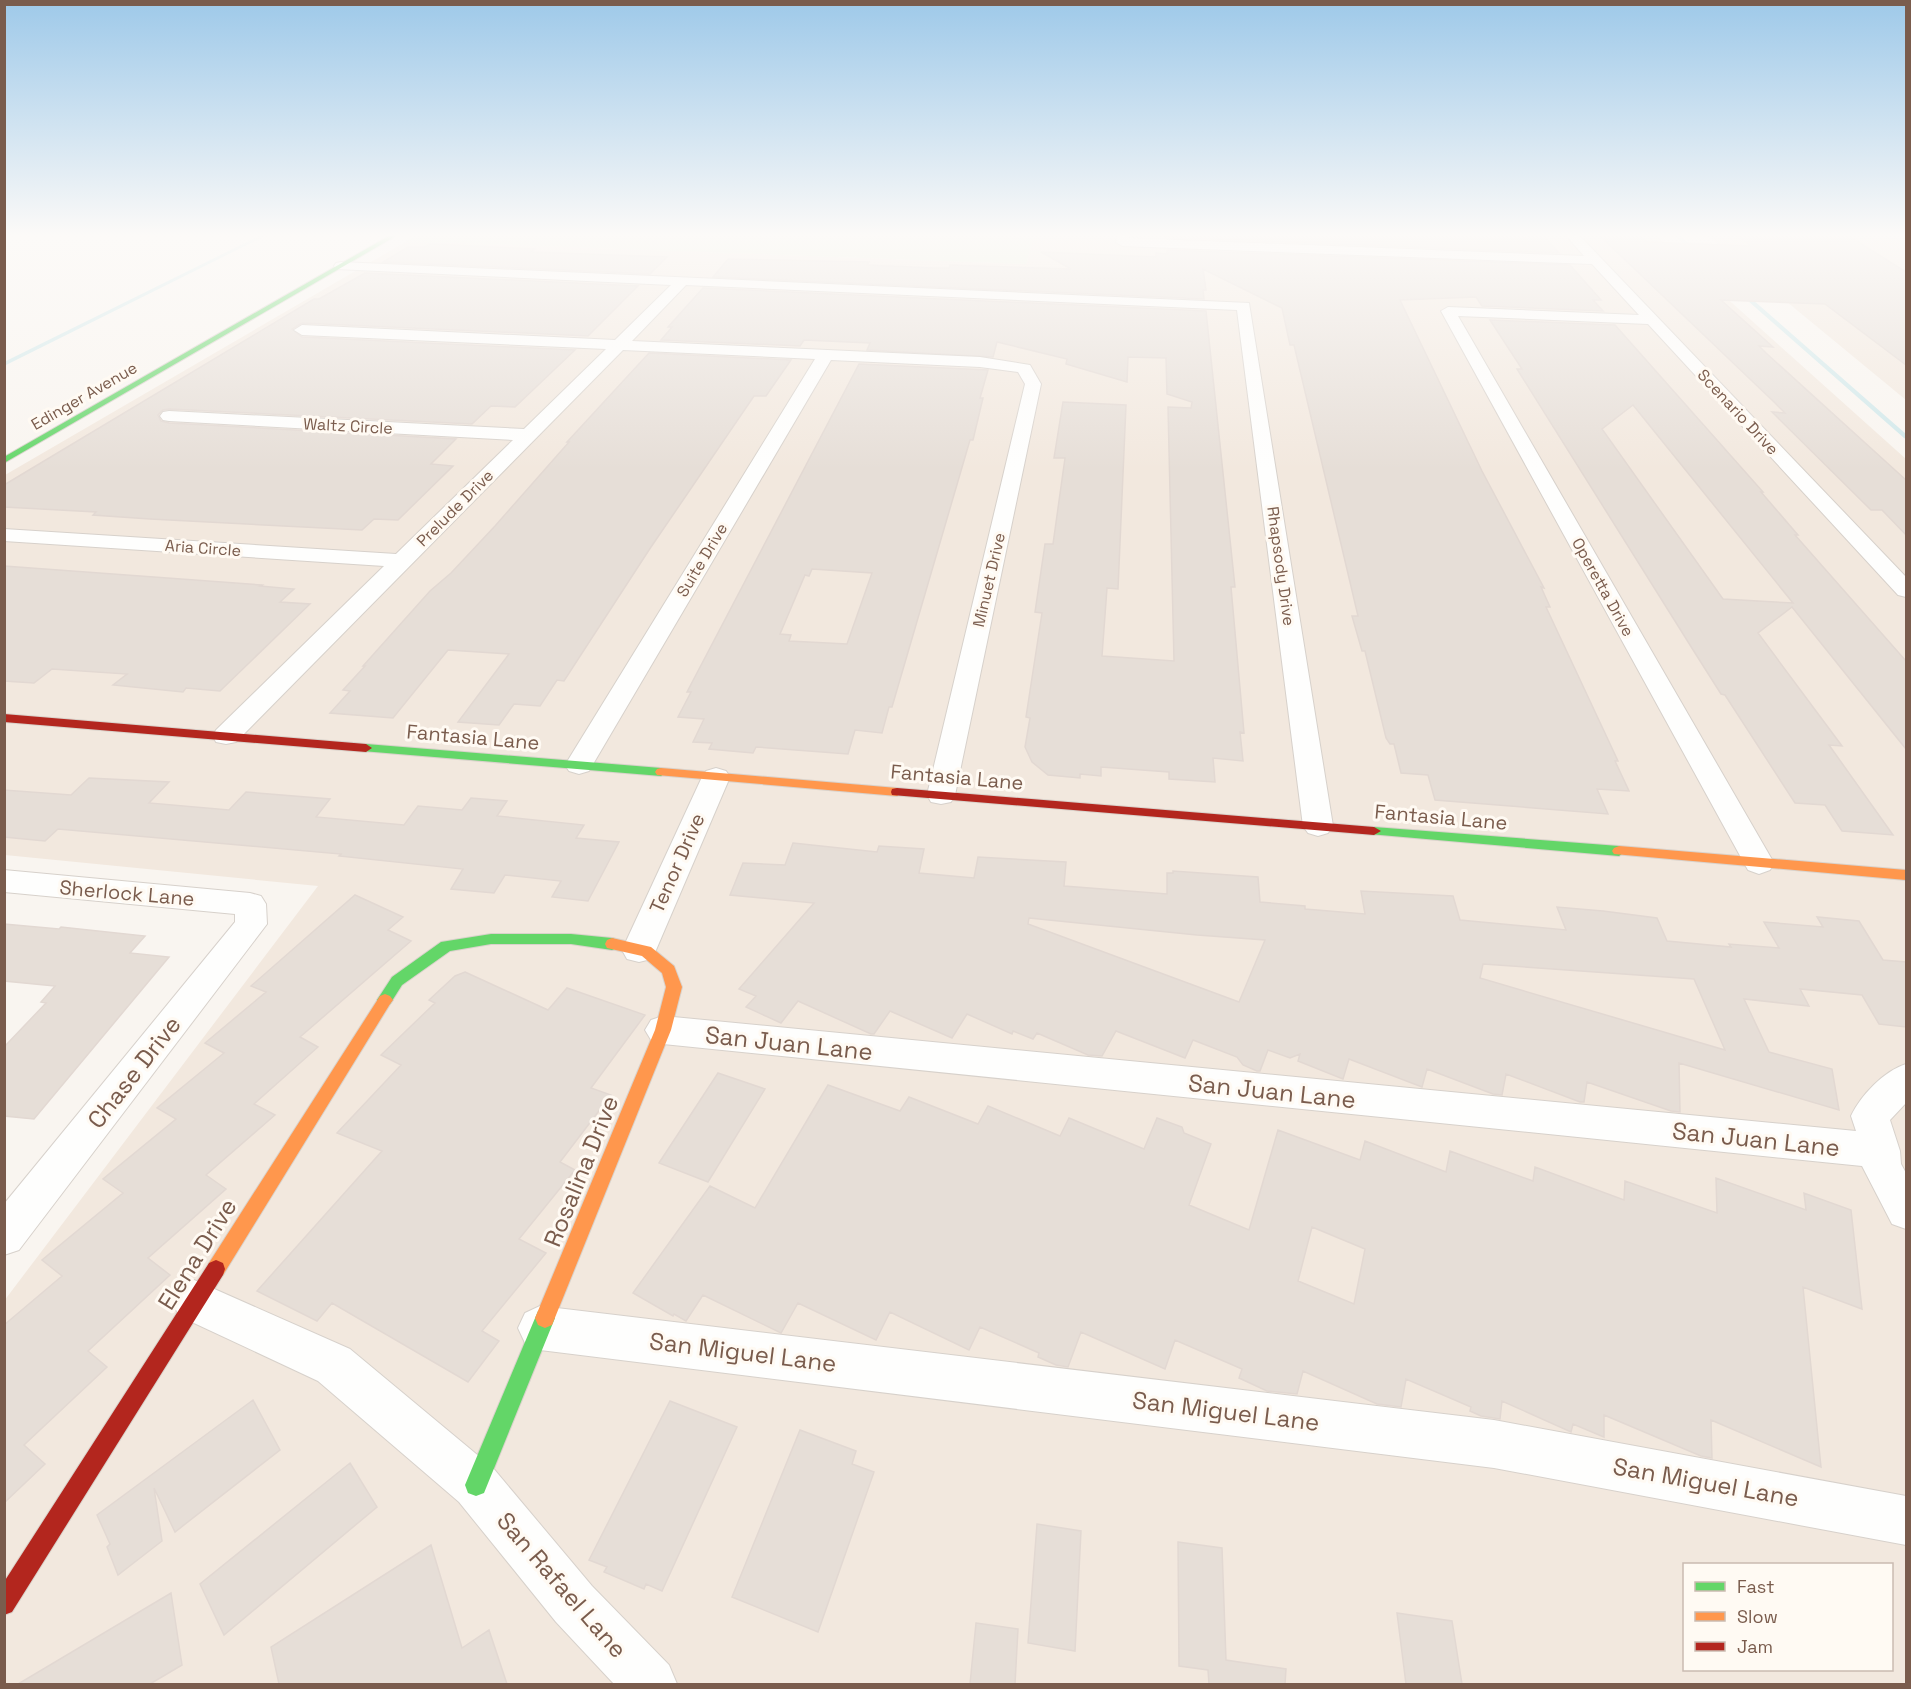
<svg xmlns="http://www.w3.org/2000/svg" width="1911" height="1689" font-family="'Space Grotesk',sans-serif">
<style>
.residential{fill:#f2e8de;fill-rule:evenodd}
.green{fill:#e7f0db}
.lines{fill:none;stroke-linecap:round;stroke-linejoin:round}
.stream{fill:#d0e8ea;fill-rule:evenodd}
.building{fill:#e6ded7;stroke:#e2d8d2;stroke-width:1.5;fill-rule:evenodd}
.street-casing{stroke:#d7d1cb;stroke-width:2}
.fast-casing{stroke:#d9d2cb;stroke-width:2}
.slow-casing{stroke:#d9d2cb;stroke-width:2}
.jam-casing{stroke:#d9d2cb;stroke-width:2}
.street{fill:#fefefd;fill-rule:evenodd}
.fast{fill:#63d668;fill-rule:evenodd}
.slow{fill:#ff974d;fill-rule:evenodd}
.jam{fill:#b3261e;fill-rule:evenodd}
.labels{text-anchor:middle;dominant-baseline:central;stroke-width:6;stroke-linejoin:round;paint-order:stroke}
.far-street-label{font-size:16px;fill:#7a5c4d;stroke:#fffaf3}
.street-label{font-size:20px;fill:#7a5c4d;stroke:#fffaf3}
.near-street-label{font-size:24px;fill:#7a5c4d;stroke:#fffaf3}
</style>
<rect width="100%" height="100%" fill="#f9f5f0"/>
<!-- residential -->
<path class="residential" d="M1035,233H1654L1906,459V1684H5L4,1301L318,886L5,855V475L407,241L1026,264ZM1684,1564H1892V1670H1684Z
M1704,233H1906V400L1798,311Z"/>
<!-- green -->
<path class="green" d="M420,233H1035L1026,264L407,241Z"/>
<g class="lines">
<!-- stream -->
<path class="stream" d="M265,233H271L4,366V362Z
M1672,233H1677L1699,252V254H1695Z
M1740,292H1744L1906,434V439L1904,438L1740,294Z"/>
</g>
<!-- building -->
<path class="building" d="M1166,233H1541L1559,253L1166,237Z
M1597,233H1637L1647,242L1751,246L1734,233H1844L1906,272V365L1825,304L1721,300L1773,347L1759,346L1766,353L1906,480V535L1882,510H1871L1772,412L1785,413L1773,401Z
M431,244L535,249L531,252L667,257L650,274L383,262L408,247H425Z
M1167,250L1570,265L1601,300H1593L1603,311L1482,306L1476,297L1400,300L1482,471L1544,588L1541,587L1550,607H1546L1618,761H1615L1629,791L1597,789L1608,814L1435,800L1428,775L1401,773L1394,744H1390L1386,738L1365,651H1362L1352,616H1358L1294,345H1290L1282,308L1203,269L1206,290H1203L1204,299L713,277L728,259L869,262L867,265L934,268H949L950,265L1071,269L1041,252L1156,257V253L1167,254Z
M365,273L638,286L588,336L302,323L292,329L302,337L575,350L515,407L491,406L472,424L169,409L163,410L158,415L161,421L169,423L456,439L431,464L453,466L398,520L374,519L362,530L150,519L93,515L96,512L4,507V485L314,299H319Z
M703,288L1206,311L1235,587H1231L1244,733L1240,732L1243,761L1213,758L1215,782L1169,779V772L1101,767V776L1080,774V778L1048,775L1032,762L1025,747L1030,718L1026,717L1042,613L1035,612L1045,544H1053L1065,458H1054L1063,402L1126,405L1118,589L1107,588L1102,656L1174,661L1168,407L1191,408L1192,402L1167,394L1166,358L1128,357L1127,382L1066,364L1067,359L997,342L993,357L867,350L870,343L804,340L800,346L661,340L672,327H668Z
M1490,320L1615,325L1763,492H1761L1798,535H1795L1906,661V749L1792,607L1758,633L1842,746L1829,745L1893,835L1842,831L1825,805L1795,803L1725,695L1721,694L1695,653L1517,369H1522ZM1633,405L1793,603L1723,599L1602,429Z
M649,353L791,360L766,396H754L649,550L564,681L557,680L540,706L514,704L499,725L458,722L509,654L448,650L393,718L330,713L350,691L343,690L365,666H363L430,591L451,573L495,526L569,442H567Z
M859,364L988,370L980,398H983L973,440H970L892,707H889L882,733L855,730L848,754L756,747L753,753L709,749L712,743L693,742L704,719L678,717L691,692H687ZM812,569L872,573L847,644L789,641L791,635L780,634L805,575L809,576Z
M4,566L262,585L260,586L294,589L280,602L310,604L220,691L186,688L183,692L113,685L127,674L52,669L34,683L4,681Z
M89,778L169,782L149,803L229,810L246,792L330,799L316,817L404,825L418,806L462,810L471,798L507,801L497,816L584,825L576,838L619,842L588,901L552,897L561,881L505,875L494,893L451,889L463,869L339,856L341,854L58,829L45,841L4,837V790L71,795Z
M793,843L877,852L879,846L924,849L919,873L974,878L978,857L1066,862L1064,886L1167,894V873H1173V871L1258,877L1260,902L1305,906V909L1365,914L1361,891L1453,896L1460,920L1566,930L1557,907L1603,911L1657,918L1667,941L1731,947L1729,944L1779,948L1764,922L1823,927L1817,917L1859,921L1883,960L1906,962V1027L1879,1024L1862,995L1800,989L1809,1006L1744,999L1769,1052L1832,1069L1839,1110L1679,1063L1680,1112L1671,1111L1587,1082L1584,1102H1580L1506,1074L1502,1095L1493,1094L1427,1069L1422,1087L1349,1059L1343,1079L1298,1061L1300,1054L1290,1058L1268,1050L1260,1071H1257L1243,1065L1237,1057L1193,1040L1185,1058L1116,1031L1102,1056L1088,1055L1037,1033L1033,1039L1013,1031L1012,1034L967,1014L952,1038L890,1011L874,1034H871L798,1001L781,1023L746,1007L756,996L739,989L814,903L730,895L743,863L785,865ZM1029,918L1197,935L1265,940L1239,1002L1028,924ZM1483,964L1694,979L1725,1050L1480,978Z
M355,895L403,917L388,930L411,941L300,1037L318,1047L254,1104L275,1115L206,1175L226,1189L148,1258L170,1275L88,1351L107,1367L24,1445L45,1464L4,1503V1325L62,1276L42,1260L123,1193L103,1179L176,1119L157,1108L224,1053L205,1043L266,992L251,986Z
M4,924L59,929L61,927L145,936L130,953L169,957L34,1119L4,1116V1047L46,1003L41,1002L55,986L4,981Z
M465,972L548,1010L567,988L645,1015L591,1088L611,1095L560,1162L575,1170L519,1239L546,1253L482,1331L499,1341L468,1382L332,1303L317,1321L257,1291L382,1151L337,1133L401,1065L381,1055L435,1003L429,1000L455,976Z
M718,1073L765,1089L708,1182L659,1163Z
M828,1085L900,1111L909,1097L978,1124L988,1106L1060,1136L1069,1118L1144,1149L1157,1118L1182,1127L1184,1133L1211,1144L1189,1205L1249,1230L1278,1130L1360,1160L1365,1141L1446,1172L1450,1151L1533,1181L1535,1167L1624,1200L1625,1181L1717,1213L1716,1178L1806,1210L1804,1193L1851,1210L1862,1309L1803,1287L1821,1467L1711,1420L1712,1458L1701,1456L1604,1415V1437L1573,1424L1571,1432L1502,1401L1500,1419L1481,1416L1470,1411L1471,1407L1406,1379L1401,1407L1377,1404L1303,1371L1297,1394L1267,1391L1239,1378L1242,1369L1175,1340L1165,1369L1081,1332L1068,1367L1056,1365L1038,1357L1039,1353L980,1327L969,1350L890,1312L876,1340L798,1303L781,1333L703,1295L686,1321L674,1314L673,1316L633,1293L710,1186L755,1208ZM1312,1227L1365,1249L1354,1304L1298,1281Z
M253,1400L280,1450L175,1532L154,1488L162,1541L118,1575L107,1547L110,1544L97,1515Z
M670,1401L737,1427L662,1591L646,1584L644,1589L604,1572L607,1567L589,1560Z
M800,1430L856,1451L852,1464L874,1472L818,1632L732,1597Z
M350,1463L377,1507L224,1635L200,1584Z
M1037,1524L1081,1531L1075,1651L1028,1643Z
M1178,1542L1222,1548L1226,1660L1286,1669L1285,1684H1209L1208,1670L1179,1666Z
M431,1545L462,1648L489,1630L507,1684H279L271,1647Z
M171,1593L182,1665L150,1684H18Z
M1397,1613L1452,1621L1462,1684H1406Z
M976,1623L1018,1629L1015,1684H970Z"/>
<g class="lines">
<!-- street casing -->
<g class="street-casing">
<path id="street" d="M1117,233H1129V238L1584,256L1564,233H1577L1906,577V597L1898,595L1648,324L1458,316L1774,863L1770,870L1759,874L1748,870L1744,863L1441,311L1448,307L1639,315L1592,264L1122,246L1116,242Z
M341,262L1249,303L1333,826L1328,833L1318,836L1308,833L1303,826L1237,310L686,285L632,341L980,357L1030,365L1041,384L955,795L951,802L941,804L931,802L927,795L1025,384L1018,372L980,367L831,360L589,771L579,774L569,771L565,765L815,359L623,350L236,742L226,744L216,742L213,736L216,730L384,566L4,541V529L396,554L513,440L169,421L163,420L160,416L163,412L169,411L524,429L606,349L302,335L294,330L302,325L615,340L671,285L336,269L334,266L336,263Z
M716,768L726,771L730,777L656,950L651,959L639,962L627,959L622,950L702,777L706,771Z
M4,870L250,893L261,896L266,904L267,924L19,1250L4,1255V1204L235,922V914L4,892Z
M663,1016L1856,1131L1851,1116C1861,1095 1884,1071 1906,1064V1103L1890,1120L1900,1151L1901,1164L1906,1173V1229L1892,1224L1862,1166L663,1044L651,1040L645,1030L651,1020Z
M194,1280L350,1349L493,1468L592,1586L669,1665L677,1684H614L556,1622L459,1502L318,1381L179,1316L172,1301L179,1286Z
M540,1306L1494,1420L1906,1496V1545L1494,1468L540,1350L525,1343L518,1328L525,1313Z"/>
</g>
<!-- fast casing -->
<g class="fast-casing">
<path id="fast" d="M394,233H401L4,463V457Z
M366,744L661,768L667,772L661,776L362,751L360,748Z
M1374,827L1619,846L1626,851L1619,856L1369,834L1367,831L1369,828Z
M491,934H571L612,938L617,940L619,944L617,948L612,950L571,944H491L450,951L402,985L390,1004L385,1006L380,1004L377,1000L392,977L441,942Z
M545,1308L552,1311L555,1318L484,1493L476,1496L468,1493L465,1485L538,1311Z"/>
</g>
<!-- slow casing -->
<g class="slow-casing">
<path id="slow" d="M661,768L897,788L903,792L897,796L657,775L655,772L657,769Z
M1619,846L1906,870V880L1614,854L1612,851L1614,848Z
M612,938L651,947L674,966L682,987L671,1030L552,1325L545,1328L538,1325L535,1318L655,1030L666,987L662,973L642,956L607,948L605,944L607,940Z
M385,994L390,996L393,1000L390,1004L223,1275L216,1278L209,1275L207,1269L209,1263L380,996Z"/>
</g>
<!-- jam casing -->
<g class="jam-casing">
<path id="jam" d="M4,714L366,744L372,748L366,752L4,722Z
M897,788L1374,827L1381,831L1374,835L892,795L891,792L892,789Z
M216,1260L223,1263L225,1269L223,1275L12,1612L4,1615V1582L209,1263Z"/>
</g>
<!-- street -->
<use href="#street" class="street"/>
<!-- fast -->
<use href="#fast" class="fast"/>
<!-- slow -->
<use href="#slow" class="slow"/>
<!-- jam -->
<use href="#jam" class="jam"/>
</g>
<!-- sky -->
<linearGradient id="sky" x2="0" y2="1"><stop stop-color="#9ec9e9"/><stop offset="0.5" stop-color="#fcfaf8"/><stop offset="1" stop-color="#fcfaf8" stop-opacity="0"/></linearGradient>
<rect width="1911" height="470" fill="url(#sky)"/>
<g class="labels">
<!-- far-street labels -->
<g class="far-street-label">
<text transform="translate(84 396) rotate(-30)">Edinger Avenue</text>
<text transform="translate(1738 412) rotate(47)">Scenario Drive</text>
<text transform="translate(348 426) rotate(3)">Waltz Circle</text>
<text transform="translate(455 508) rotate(-45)">Prelude Drive</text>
<text transform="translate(203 548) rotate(4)">Aria Circle</text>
<text transform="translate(702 560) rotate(-59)">Suite Drive</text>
<text transform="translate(1281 566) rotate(82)">Rhapsody Drive</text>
<text transform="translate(989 580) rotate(-77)">Minuet Drive</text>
<text transform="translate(1603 587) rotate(61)">Operetta Drive</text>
</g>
<!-- street labels -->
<g class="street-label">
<text transform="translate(473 737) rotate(5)">Fantasia Lane</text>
<text transform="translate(957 777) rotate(5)">Fantasia Lane</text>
<text transform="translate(1441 817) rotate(5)">Fantasia Lane</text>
<text transform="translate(677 863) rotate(-66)">Tenor Drive</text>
<text transform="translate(127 893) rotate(5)">Sherlock Lane</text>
</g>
<!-- near-street labels -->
<g class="near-street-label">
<text transform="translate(789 1043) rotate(6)">San Juan Lane</text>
<text transform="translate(134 1072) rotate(-52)">Chase Drive</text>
<text transform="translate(1272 1091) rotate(6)">San Juan Lane</text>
<text transform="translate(1756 1139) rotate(6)">San Juan Lane</text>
<text transform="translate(581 1171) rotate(-68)">Rosalina Drive</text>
<text transform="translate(197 1254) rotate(-58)">Elena Drive</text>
<text transform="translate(743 1352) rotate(7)">San Miguel Lane</text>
<text transform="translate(1226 1411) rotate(7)">San Miguel Lane</text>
<text transform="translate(1706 1482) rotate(10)">San Miguel Lane</text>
<text transform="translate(562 1585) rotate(49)">San Rafael Lane</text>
</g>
</g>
<!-- border -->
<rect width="1911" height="1689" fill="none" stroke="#7a5c4d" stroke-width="12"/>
<!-- legend -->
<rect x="1683" y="1563" width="210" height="108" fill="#fffaf3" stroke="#cabbb1" stroke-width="1.5"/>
<rect x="1695" y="1582" width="30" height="9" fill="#63d668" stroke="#cabbb1" stroke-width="1.5"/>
<text x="1737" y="1593" font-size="18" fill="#7a5c4d">Fast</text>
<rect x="1695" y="1612" width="30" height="9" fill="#ff974d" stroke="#cabbb1" stroke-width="1.5"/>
<text x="1737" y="1623" font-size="18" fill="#7a5c4d">Slow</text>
<rect x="1695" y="1642" width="30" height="9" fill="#b3261e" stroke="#cabbb1" stroke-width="1.5"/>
<text x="1737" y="1653" font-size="18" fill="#7a5c4d">Jam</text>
</svg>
